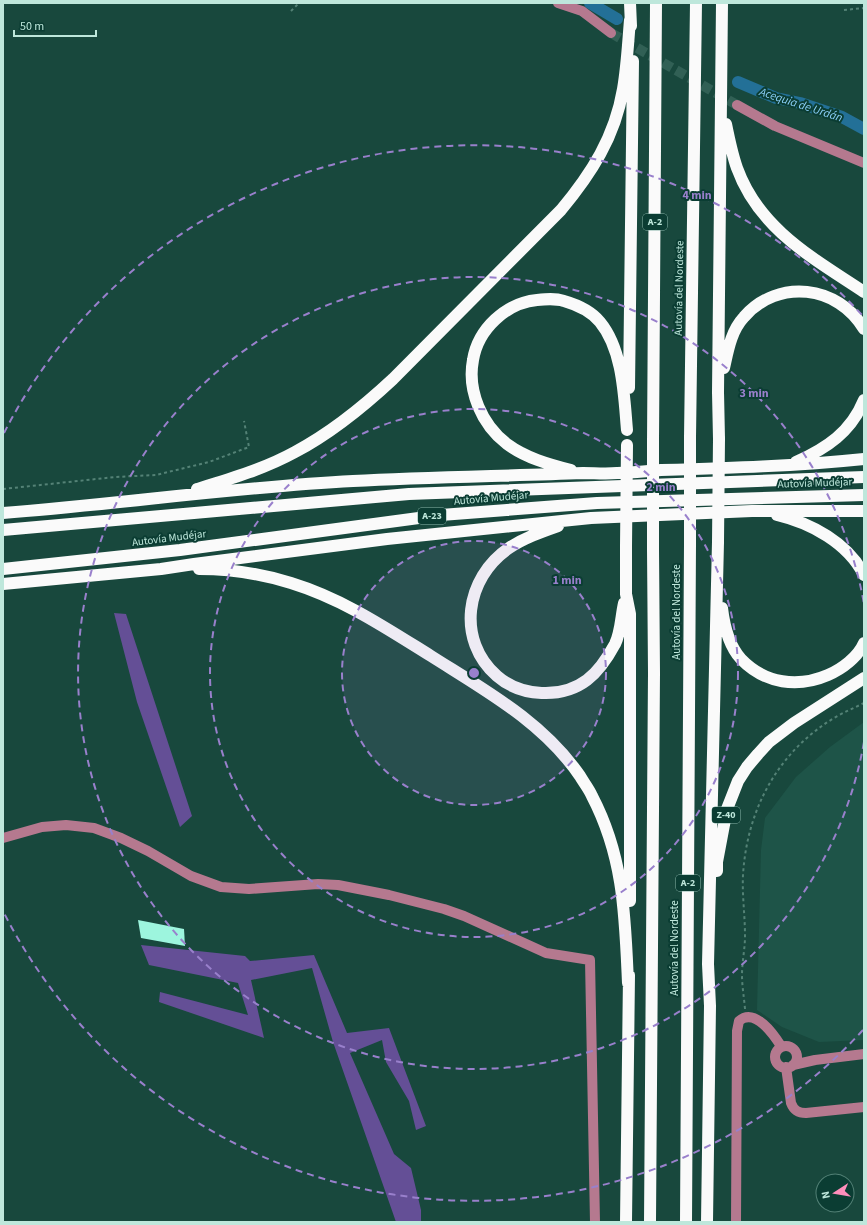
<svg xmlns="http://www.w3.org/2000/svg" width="867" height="1225" font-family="'Source Sans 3',sans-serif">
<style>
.built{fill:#1e5448}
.green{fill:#644f96}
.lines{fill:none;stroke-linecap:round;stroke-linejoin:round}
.canal{stroke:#237097;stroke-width:12}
.building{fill:#9df5de}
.minor-tunnel{stroke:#316055;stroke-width:10;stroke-dasharray:10 5;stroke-linecap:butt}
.path{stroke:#548276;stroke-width:2;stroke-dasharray:3 3;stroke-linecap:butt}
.minor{stroke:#b5798f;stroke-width:10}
.highway{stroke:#fafafa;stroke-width:12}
.highway-bridge{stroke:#fafafa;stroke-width:12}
.ring{fill:none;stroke:#9980cc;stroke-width:2;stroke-dasharray:7 5}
.labels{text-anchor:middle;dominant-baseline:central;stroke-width:4;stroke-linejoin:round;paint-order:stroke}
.shield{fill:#0b3d33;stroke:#88b4a9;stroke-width:1}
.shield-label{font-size:10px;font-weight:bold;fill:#bee7db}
.street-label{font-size:11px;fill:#bee7db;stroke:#0b3d33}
.water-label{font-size:12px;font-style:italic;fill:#8cd0f9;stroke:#0b3d33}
.centre{fill:#9980cc;stroke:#0b3d33;stroke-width:2}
.ring-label{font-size:12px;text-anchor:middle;font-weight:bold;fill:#9980cc;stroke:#0b3d33;stroke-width:4;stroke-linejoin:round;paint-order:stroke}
</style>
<rect width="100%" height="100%" fill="#18483d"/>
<!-- built -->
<path class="built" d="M864,722V1040L819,1042L782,1027L757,1010L761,850L765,818L796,777L830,747Z"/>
<!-- green -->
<path class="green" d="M114,613L126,614L192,816L180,827L137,702Z
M141,945L245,956L250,961L314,955L347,1033L389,1028L426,1126L416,1130L409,1101L386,1062L382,1040L350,1053L394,1154L411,1168L421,1210V1222H396L333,1042L312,968L251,980L264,1038L159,1002L160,992L248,1015L238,983L149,965Z"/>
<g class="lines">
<!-- canal -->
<path class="canal" d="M590,3L617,19
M738,82L776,98L800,103L842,117L864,129"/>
</g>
<!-- building -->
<path class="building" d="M138,920L184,929L185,946L141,938Z"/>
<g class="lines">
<!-- minor-tunnel -->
<path class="minor-tunnel" d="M611,33L737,105"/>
<!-- path -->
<path class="path" d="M844,10L864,8
M291,11L299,3
M3,489L115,477L156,475L209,462L249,447L244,421
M745,1009C744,997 742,986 742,975C742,962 745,949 745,936C745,915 742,895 743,875C747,809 778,752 834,718C844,712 854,708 864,703"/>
<!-- minor -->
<path class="minor" d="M558,3L582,11L611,33
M737,105L775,126L864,163
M3,838L42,827L66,825L94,828L121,838L148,851L191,876L221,887L249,889L318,884L338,885L389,895L444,909L464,916L546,953L590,960L595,1222
M775 1057a11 11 0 1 1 22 0a11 11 0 1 1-22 0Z
M793,1065L815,1060L864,1054
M786,1067L791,1103C794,1111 799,1113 806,1113L864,1107
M736,1222L737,1031L739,1021C755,1007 774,1035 781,1046"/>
<!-- highway -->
<path class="highway" d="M630,3L631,26
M726,124C729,139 732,154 737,168C759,229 813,258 864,292
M724,368C728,350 731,331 744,317C778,278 838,285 864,329
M629,388L633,61
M690,438L696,3
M719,439L718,392L722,3
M653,442L656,3
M796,462C827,448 851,432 864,400
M571,470C548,464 526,458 507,444C482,425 467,391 473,360C478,329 506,303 537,300C546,299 555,298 564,301C578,305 591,311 600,322C623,350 624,396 627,430
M197,489C230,479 264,469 295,452C331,433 363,407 393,379L561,210C591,174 615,137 623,89C627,66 628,43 630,20
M3,513C120,504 236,487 353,481C429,477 506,476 583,473C594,473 606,474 617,473C632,473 646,471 661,470C729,468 796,466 864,459
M777,515C811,523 848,543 864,575
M558,526C541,532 524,538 509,548C465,578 456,640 497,676C521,697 562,699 587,680C599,671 608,657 615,644C621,632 621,616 624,603
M3,530L409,494L864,477
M626,547V594L630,614V901
M3,569L180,550L441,515L597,503L864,495
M199,569C229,569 262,574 291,583C343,599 386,628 431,656C486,691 543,722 580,776C584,783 589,789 592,796C624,857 625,916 628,983
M3,584L161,569L194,564L387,539L591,518L752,511H864
M722,608C724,625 729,646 741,659C765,684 798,688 828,675C842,669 858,657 864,643
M717,871V862L727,809L738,781L747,767L758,754L769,742L794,723L864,678
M626,1222L629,975
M650,1222L654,673L653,549
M686,1222L690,544
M707,1222L710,1006L708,964L718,542"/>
<!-- highway-bridge -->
<path class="highway-bridge" d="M718,542L719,439
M690,544V438
M626,547L627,445
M653,549V442"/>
</g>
<!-- distance rings -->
<circle cx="474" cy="673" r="132" fill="#9980cc" fill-opacity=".12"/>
<g class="ring">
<circle cx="474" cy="673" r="132"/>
<circle cx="474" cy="673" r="264"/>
<path d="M864 742A396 396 0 1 1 864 604"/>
<path d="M863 1030A528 528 0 0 1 4 913M4 433A528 528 0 0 1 863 316"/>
</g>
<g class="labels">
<!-- shield labels -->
<g class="shield">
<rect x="643" y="214" width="24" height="16" rx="3"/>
<rect x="418" y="508" width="28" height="16" rx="3"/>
<rect x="712" y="807" width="28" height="16" rx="3"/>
<rect x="676" y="875" width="24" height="16" rx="3"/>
</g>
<g class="shield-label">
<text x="655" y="222">A-2</text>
<text x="432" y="516">A-23</text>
<text x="726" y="815">Z-40</text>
<text x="688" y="883">A-2</text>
</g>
<!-- street labels -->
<g class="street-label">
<text transform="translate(679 288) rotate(-89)">Autovía del Nordeste</text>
<text transform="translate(815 483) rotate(-2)">Autovía Mudéjar</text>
<text transform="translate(491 498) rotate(-5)">Autovía Mudéjar</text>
<text transform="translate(169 538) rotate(-7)">Autovía Mudéjar</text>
<text transform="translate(676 612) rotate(-90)">Autovía del Nordeste</text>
<text transform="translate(674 948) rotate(-90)">Autovía del Nordeste</text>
</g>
<!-- water labels -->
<g class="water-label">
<text transform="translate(801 105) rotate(18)">Acequia de Urdán</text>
</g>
</g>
<circle cx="474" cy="673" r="6" class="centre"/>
<g class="ring-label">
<text x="697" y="199">4 min</text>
<text x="754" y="397">3 min</text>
<text x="661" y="491">2 min</text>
<text x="567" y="584">1 min</text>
</g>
<!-- border -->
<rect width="867" height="1225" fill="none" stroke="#bee7db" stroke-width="8"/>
<!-- north arrow -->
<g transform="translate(835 1193) rotate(258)"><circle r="19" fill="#0b3d33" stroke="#538176"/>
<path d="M0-3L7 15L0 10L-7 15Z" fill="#ff8ebb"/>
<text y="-6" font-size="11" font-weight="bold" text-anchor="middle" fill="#bee7db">N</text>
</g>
<!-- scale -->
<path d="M14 30v6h82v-6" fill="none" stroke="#bee7db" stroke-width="2"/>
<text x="20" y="30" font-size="12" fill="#bee7db" stroke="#0b3d33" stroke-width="3" paint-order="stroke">50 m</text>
</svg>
